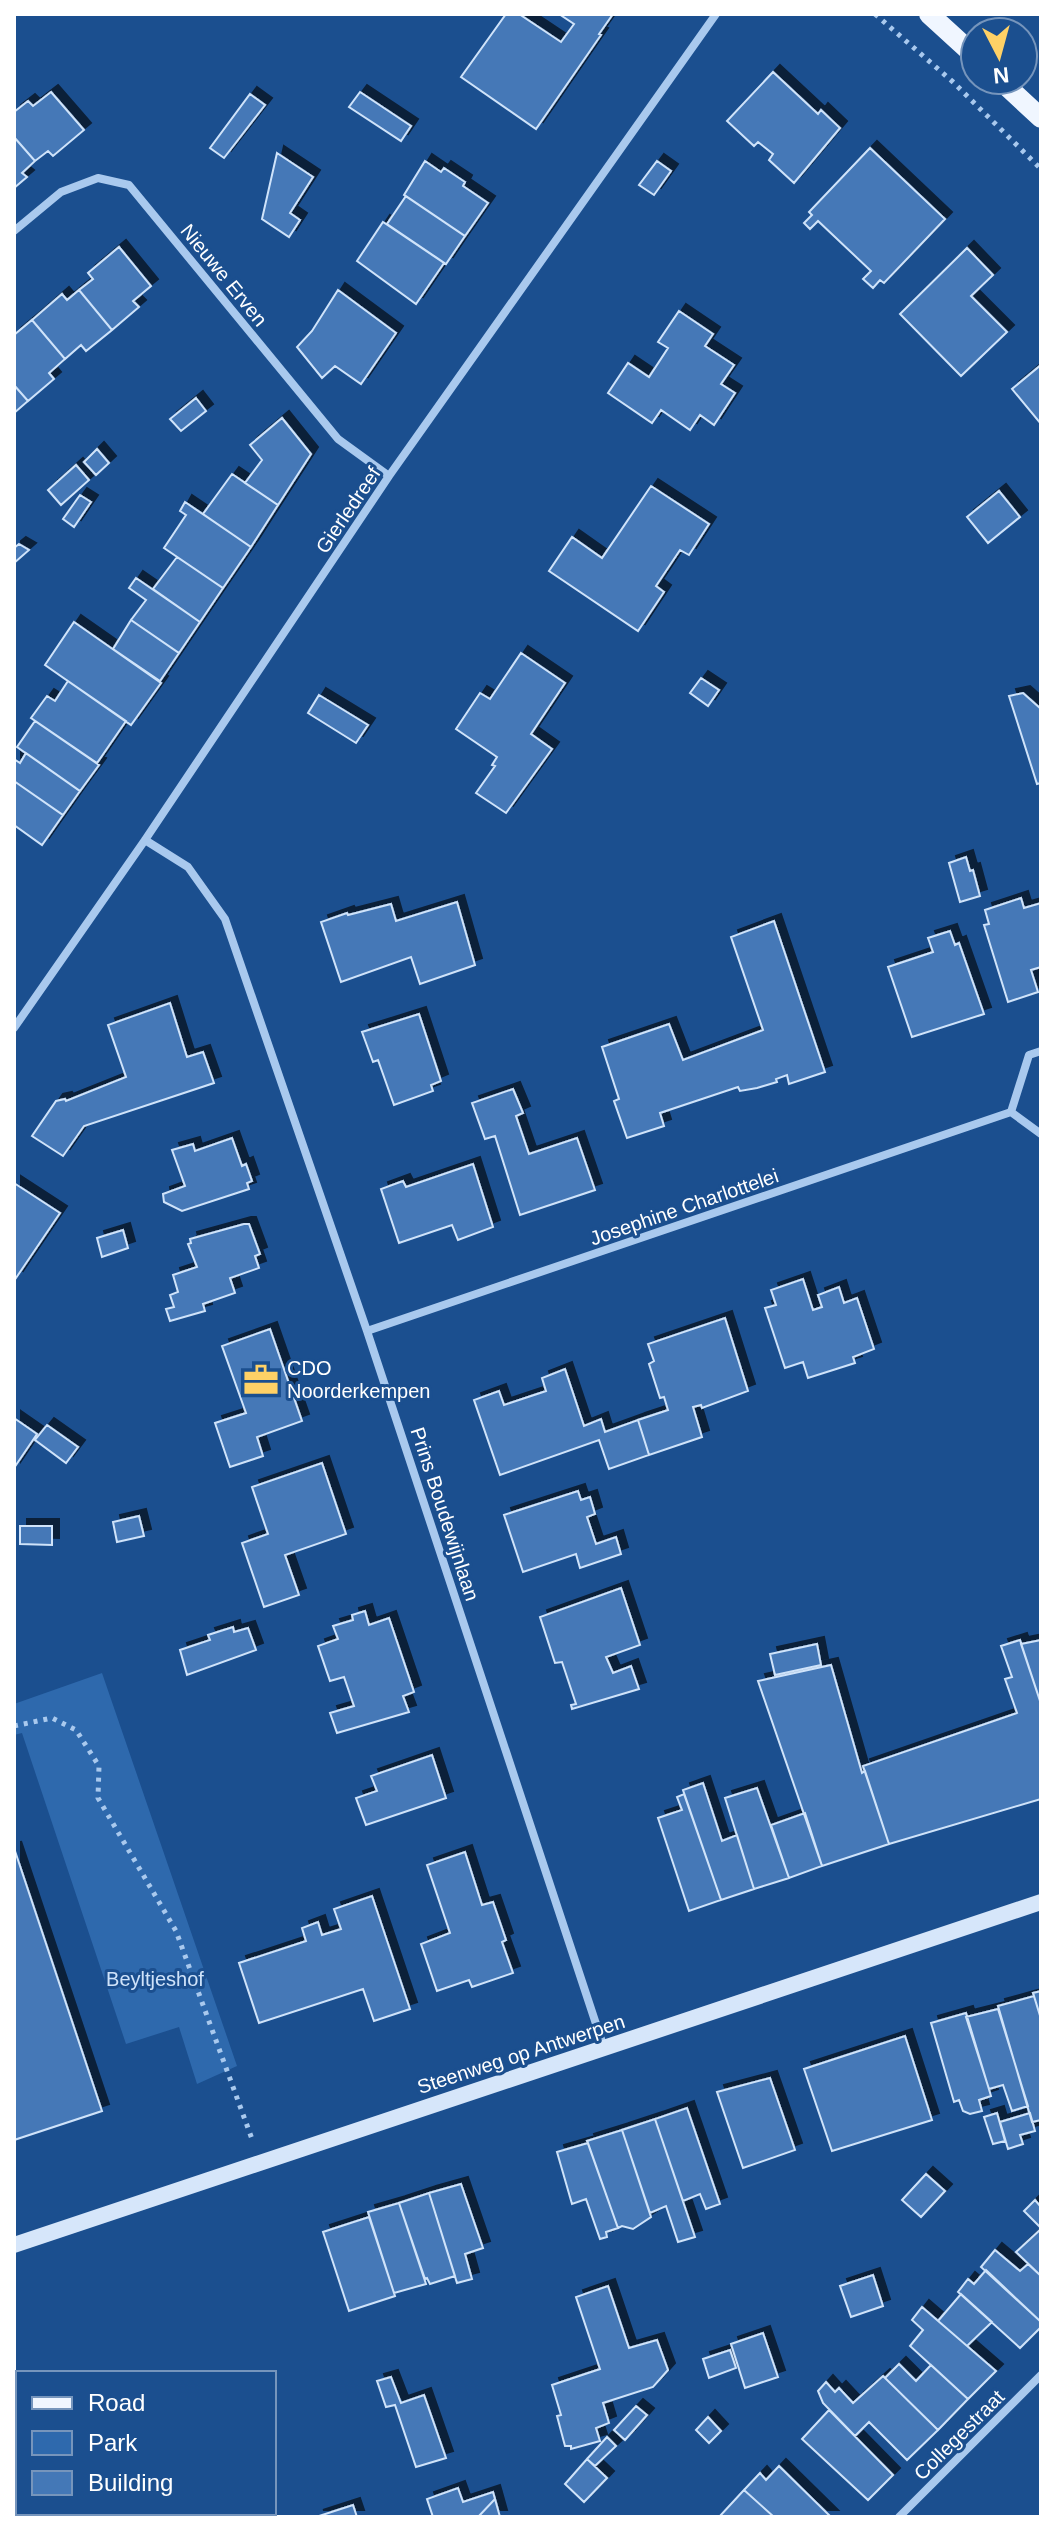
<svg xmlns="http://www.w3.org/2000/svg" width="1055" height="2531" font-family="Arial,sans-serif">
<style>
.green{fill:#2e69ad}
.building{fill:#4478b7;stroke:#cfe3fa;stroke-width:2;filter:url(#shadow)}
.lines{fill:none;stroke-linecap:round;stroke-linejoin:round}
.path{stroke:#a9c9ee;stroke-width:5;stroke-dasharray:4 6;stroke-linecap:butt}
.street{stroke:#a9c9ee;stroke-width:8}
.secondary{stroke:#d6e6fa;stroke-width:16}
.primary{stroke:#f0f6ff;stroke-width:20}
.labels{text-anchor:middle;dominant-baseline:central;stroke-width:6;stroke-linejoin:round;paint-order:stroke}
.street-label{font-size:20px;fill:#fff;stroke:#1b4f8f}
.poi-label{font-size:20px;fill:#fff;stroke:#1b4f8f;text-anchor:start}
.park-label{font-size:20px;fill:#cfe3fa;stroke:#1b4f8f}
</style>
<defs>
<filter id="shadow"><feDropShadow dx="7" dy="-7" stdDeviation="0" flood-color="#0009"/></filter>
</defs>
<rect width="100%" height="100%" fill="#1b4f8f"/>
<!-- green -->
<path class="green" d="M102,1673L237,2066L197,2084L179,2027L126,2044L22,1733L14,1735V1704Z"/>
<!-- building -->
<path class="building" d="M506,14H519L561,42L574,24L559,14H613L599,34L601,35L536,129L461,77Z
M773,72L818,114L821,110L840,128L794,183L769,160L773,154L758,142L754,146L727,121Z
M51,92L84,130L53,156L48,151L35,161L14,137V112L28,101L33,106Z
M360,92L411,126L401,141L349,107Z
M250,94L265,105L224,158L210,148Z
M14,137L35,161L22,173L27,177L14,188Z
M870,148L945,219L884,283L880,280L873,288L863,279L871,271L818,221L810,229L804,223L812,215L809,212Z
M277,153L313,177L290,213L300,220L289,237L262,219Z
M425,161L441,172L444,168L465,182L463,186L488,203L465,236L404,195Z
M657,161L671,171L654,195L639,185Z
M406,196L465,236L446,264L387,224Z
M383,222L444,263L416,304L357,261Z
M119,247L151,286L133,301L139,307L112,330L79,290L93,279L88,273Z
M967,248L993,275L971,296L1007,332L961,376L900,314Z
M79,290L112,330L86,351L81,345L65,359L32,320L62,294L67,300Z
M338,290L396,333L361,384L335,366L322,378L297,347L312,331Z
M679,311L713,334L705,346L734,365L721,384L735,393L714,425L700,415L690,430L661,410L652,423L608,393L628,363L649,377L668,348L658,342Z
M32,320L65,359L49,373L54,379L28,401L14,385V335Z
M1041,365V424L1012,389Z
M14,385L28,401L14,413Z
M196,398L206,411L181,431L170,419Z
M282,418L311,454L278,505L245,483L262,460L250,445Z
M97,449L109,463L96,475L84,462Z
M76,465L89,480L61,505L48,490Z
M232,474L278,505L251,547L203,514Z
M651,486L709,524L689,555L680,550L656,586L664,592L638,631L549,571L572,537L602,558Z
M999,491L1020,517L988,543L967,517Z
M80,495L91,502L74,527L63,519Z
M185,502L251,547L223,588L164,548L186,515L180,511Z
M19,544L29,550L14,563V548Z
M177,557L223,588L200,622L153,589Z
M136,578L200,622L179,653L131,620L146,600L129,588Z
M131,620L179,653L160,681L113,649Z
M74,622L161,683L131,725L45,665Z
M521,653L565,683L531,734L552,749L506,813L476,793L495,766L492,765L497,757L456,729L480,693L490,699Z
M701,678L719,690L708,706L690,693Z
M68,681L126,721L97,763L31,718L47,696L55,701Z
M1023,693L1041,709V783L1037,784L1009,696Z
M319,695L368,725L356,743L308,713Z
M35,721L99,765L80,791L17,747Z
M26,753L80,791L63,815L14,781V759L20,763Z
M14,781L63,815L42,845L14,825Z
M966,857L970,871L973,870L980,896L960,902L949,863Z
M1021,898L1024,908L1041,903V967L1031,970L1038,992L1008,1002L984,925L989,924L985,910Z
M457,902L475,965L420,984L411,957L341,982L321,922L347,913L348,915L391,904L396,921Z
M774,921L825,1072L789,1084L787,1075L776,1079L777,1082L757,1088L740,1091L738,1087L660,1113L664,1126L627,1138L614,1101L619,1099L602,1047L669,1024L683,1060L763,1030L731,937Z
M950,931L955,945L959,943L984,1014L912,1037L888,967L933,952L928,938Z
M170,1003L187,1057L203,1052L214,1083L84,1126L63,1156L32,1136L56,1101L65,1099L66,1101L126,1077L108,1025Z
M419,1014L441,1081L431,1085L433,1091L394,1105L378,1060L373,1062L362,1032Z
M513,1089L523,1113L516,1116L529,1154L577,1138L595,1190L520,1215L495,1136L485,1139L472,1103Z
M232,1138L242,1166L246,1164L252,1181L247,1183L249,1189L182,1211L164,1202L163,1194L185,1186L172,1150L193,1144L195,1151Z
M473,1164L493,1227L458,1240L452,1225L399,1243L381,1189L403,1181L406,1187Z
M14,1183L60,1213L16,1278L14,1276Z
M244,1224H249L260,1254L255,1256L259,1268L230,1278L235,1293L203,1304L205,1311L170,1321L166,1309L174,1307L170,1295L178,1292L173,1275L197,1267L188,1244L191,1243L190,1239Z
M123,1230L128,1248L102,1257L97,1238Z
M803,1279L813,1310L822,1307L818,1295L839,1287L844,1303L857,1298L874,1349L853,1357L855,1363L808,1378L803,1362L785,1368L765,1308L776,1305L771,1290Z
M725,1318L748,1391L702,1408L701,1405L693,1407L702,1437L649,1455L638,1420L668,1410L664,1397L660,1398L649,1364L654,1361L648,1344Z
M270,1329L302,1421L257,1437L263,1456L230,1467L215,1423L246,1413L222,1346Z
M565,1369L584,1426L601,1419L605,1432L638,1420L649,1455L609,1469L599,1440L500,1475L474,1400L499,1391L504,1405L546,1391L542,1378Z
M14,1418L37,1434L14,1468Z
M47,1425L78,1447L66,1463L35,1440Z
M322,1463L346,1534L285,1555L299,1595L264,1607L242,1543L268,1534L252,1487Z
M578,1491L581,1500L590,1497L595,1514L587,1517L596,1544L616,1537L621,1554L580,1568L576,1554L523,1572L504,1515Z
M139,1516L144,1536L117,1542L113,1522Z
M20,1526H52V1545L20,1544Z
M621,1588L640,1645L606,1657L613,1673L631,1666L639,1689L572,1709L571,1705L576,1704L562,1662L555,1663L540,1617Z
M365,1611L369,1625L389,1618L414,1692L403,1696L409,1712L337,1733L330,1713L354,1706L344,1677L330,1681L318,1646L338,1639L333,1626L353,1620L352,1615Z
M233,1627L234,1632L248,1628L256,1650L187,1675L180,1650L210,1640L208,1635Z
M1020,1640L1041,1704V1799L889,1844L863,1766L1017,1713L1005,1679L1012,1677L1001,1646Z
M1041,1640L1040,1656L1041,1704L1021,1644Z
M817,1644L821,1665L775,1675L770,1654Z
M831,1665L862,1773L865,1771L889,1844L822,1866L758,1681Z
M432,1755L446,1798L366,1825L356,1798L377,1791L371,1776Z
M703,1783L722,1841L737,1835L754,1889L721,1900L683,1790Z
M757,1788L789,1878L754,1889L725,1798Z
M684,1794L721,1900L689,1911L658,1818L682,1810L677,1797Z
M805,1813L822,1866L789,1878L771,1825Z
M14,1848L102,2111L14,2140Z
M465,1852L482,1905L493,1902L506,1940L502,1942L513,1973L472,1987L469,1980L437,1991L421,1944L450,1933L427,1865Z
M372,1896L410,2009L374,2021L363,1989L259,2023L239,1963L306,1941L302,1928L318,1922L322,1935L341,1929L334,1909Z
M1041,1991V2019L1033,1993Z
M1034,1996L1041,2019V2120L1032,2122L998,2006Z
M998,2009L1028,2106L1012,2111L1003,2085L989,2089L966,2017Z
M966,2013L991,2096L979,2100L982,2111L970,2114L963,2111L959,2100L954,2102L931,2023Z
M905,2036L932,2120L832,2151L804,2069Z
M770,2078L795,2150L743,2168L717,2092Z
M687,2108L720,2204L706,2209L700,2194L683,2201L655,2119Z
M997,2113L1005,2141L993,2144L984,2117Z
M1030,2113L1035,2131L1020,2135L1023,2144L1008,2149L1000,2122Z
M655,2119L695,2237L678,2242L666,2206L650,2213L622,2130Z
M622,2130L651,2217L633,2229L622,2226L618,2228L587,2141Z
M588,2143L618,2228L606,2232L607,2237L600,2239L586,2199L572,2204L557,2152Z
M926,2174L945,2191L921,2217L902,2200Z
M461,2184L483,2248L465,2254L472,2279L457,2283L429,2193Z
M429,2193L455,2276L430,2284L427,2278L425,2279L399,2203Z
M1035,2200L1041,2207V2228L1024,2211Z
M399,2203L426,2284L394,2293L368,2212Z
M369,2217L395,2296L349,2311L323,2232Z
M1041,2229V2276L1016,2252Z
M995,2250L1020,2271L1028,2264L1041,2276V2322L981,2267Z
M986,2270L1041,2322V2327L1020,2348L958,2292L968,2279L974,2284Z
M873,2275L883,2306L851,2317L840,2286Z
M608,2286L629,2348L657,2340L668,2370L653,2387L603,2403L609,2423L596,2428L600,2441L571,2449V2446H565L557,2416L561,2415L552,2385L600,2369L576,2297Z
M961,2294L992,2322L967,2346L938,2321Z
M922,2307L996,2371L968,2399L910,2346L923,2330L912,2320Z
M763,2333L778,2377L745,2388L731,2344Z
M730,2350L736,2368L709,2378L703,2359Z
M899,2364L916,2381L931,2365L968,2399L938,2430L885,2378Z
M883,2376L938,2430L907,2460L869,2422L855,2436L823,2403L818,2391L826,2382L835,2392L839,2388L853,2403Z
M391,2377L401,2403L424,2395L446,2458L416,2467L395,2405L386,2407L377,2381Z
M636,2406L647,2415L625,2440L614,2430Z
M829,2410L893,2475L868,2500L802,2439Z
M708,2417L721,2431L709,2443L696,2430Z
M607,2437L616,2446L595,2466L587,2459Z
M587,2459L607,2478L584,2502L565,2484Z
M779,2466L831,2517H774L744,2490L760,2473L766,2480Z
M458,2488L463,2502L493,2492L495,2499L478,2517H433L427,2499Z
M744,2490L774,2517H719Z
M495,2499L500,2517H478Z
M353,2505L357,2517H316Z"/>
<g class="lines">
<!-- path -->
<path class="path" d="M875,14L953,82L1041,169
M14,1726L52,1718L76,1730L99,1766L98,1798L176,1931L252,2139"/>
<!-- street -->
<path class="street" d="M14,231L61,192L98,178L129,185L338,439L389,476
M145,840L188,867L225,919L367,1331L604,2048
M14,1028L145,840L389,476L716,14
M1011,1112L1029,1055L1041,1051
M1011,1112L1041,1134
M367,1331L1011,1112
M899,2517L1041,2375"/>
<!-- secondary -->
<path class="secondary" d="M14,2245L1041,1902"/>
<!-- primary -->
<path class="primary" d="M929,14L975,56
M1000,80L1041,118"/>
</g>
<!-- icons -->
<defs>
<g id="office-bare" transform="scale(2.76)"><path d="M-6-3h4V-5.5h4V-3h4V5H-6ZM-1-4.5V-3h2v-1.5ZM-6 0V1H6V0Z" fill="#ffd166" stroke="#1b4f8f" stroke-width="2.5" paint-order="stroke"/></g>
</defs>
<g fill-rule="evenodd">
<use href="#office-bare" x="261" y="1380"/>
</g>
<g class="labels">
<!-- street labels -->
<g class="street-label">
<text transform="translate(224 275) rotate(51)">Nieuwe Erven</text>
<text transform="translate(348 510) rotate(-56)">Gierledreef</text>
<text transform="translate(684 1207) rotate(-19)">Josephine Charlottelei</text>
<text transform="translate(445 1514) rotate(72)">Prins Boudewijnlaan</text>
<text transform="translate(521 2054) rotate(-18)">Steenweg op Antwerpen</text>
<text transform="translate(959 2435) rotate(-45)">Collegestraat</text>
</g>
<!-- poi labels -->
<g class="poi-label">
<text x="287" y="1368">CDO<tspan x="287" dy="23">Noorderkempen</tspan></text>
</g>
<!-- park labels -->
<g class="park-label">
<text x="155" y="1979">Beyltjeshof</text>
</g>
</g>
<!-- border -->
<rect width="1055" height="2531" fill="none" stroke="#ffffff" stroke-width="32"/>
<!-- legend -->
<rect x="16" y="2371" width="260" height="144" fill="#1b4f8f" stroke="#7695bc" stroke-width="2"/>
<rect x="32" y="2397" width="40" height="12" fill="#f0f6ff" stroke="#7695bc" stroke-width="2"/>
<text x="88" y="2411" font-size="24" fill="#ffffff">Road</text>
<rect x="32" y="2431" width="40" height="24" fill="#2e69ad" stroke="#7695bc" stroke-width="2"/>
<text x="88" y="2451" font-size="24" fill="#ffffff">Park</text>
<rect x="32" y="2471" width="40" height="24" fill="#4478b7" stroke="#7695bc" stroke-width="2"/>
<text x="88" y="2491" font-size="24" fill="#ffffff">Building</text>
<!-- north arrow -->
<g transform="translate(999 56) rotate(174)"><circle r="38" fill="#1b4f8f" stroke="#7695bc" stroke-width="2"/>
<path d="M0-6L14 30L0 20L-14 30Z" fill="#ffd166"/>
<text y="-12" font-size="22" font-weight="bold" text-anchor="middle" fill="#ffffff">N</text>
</g>
</svg>
